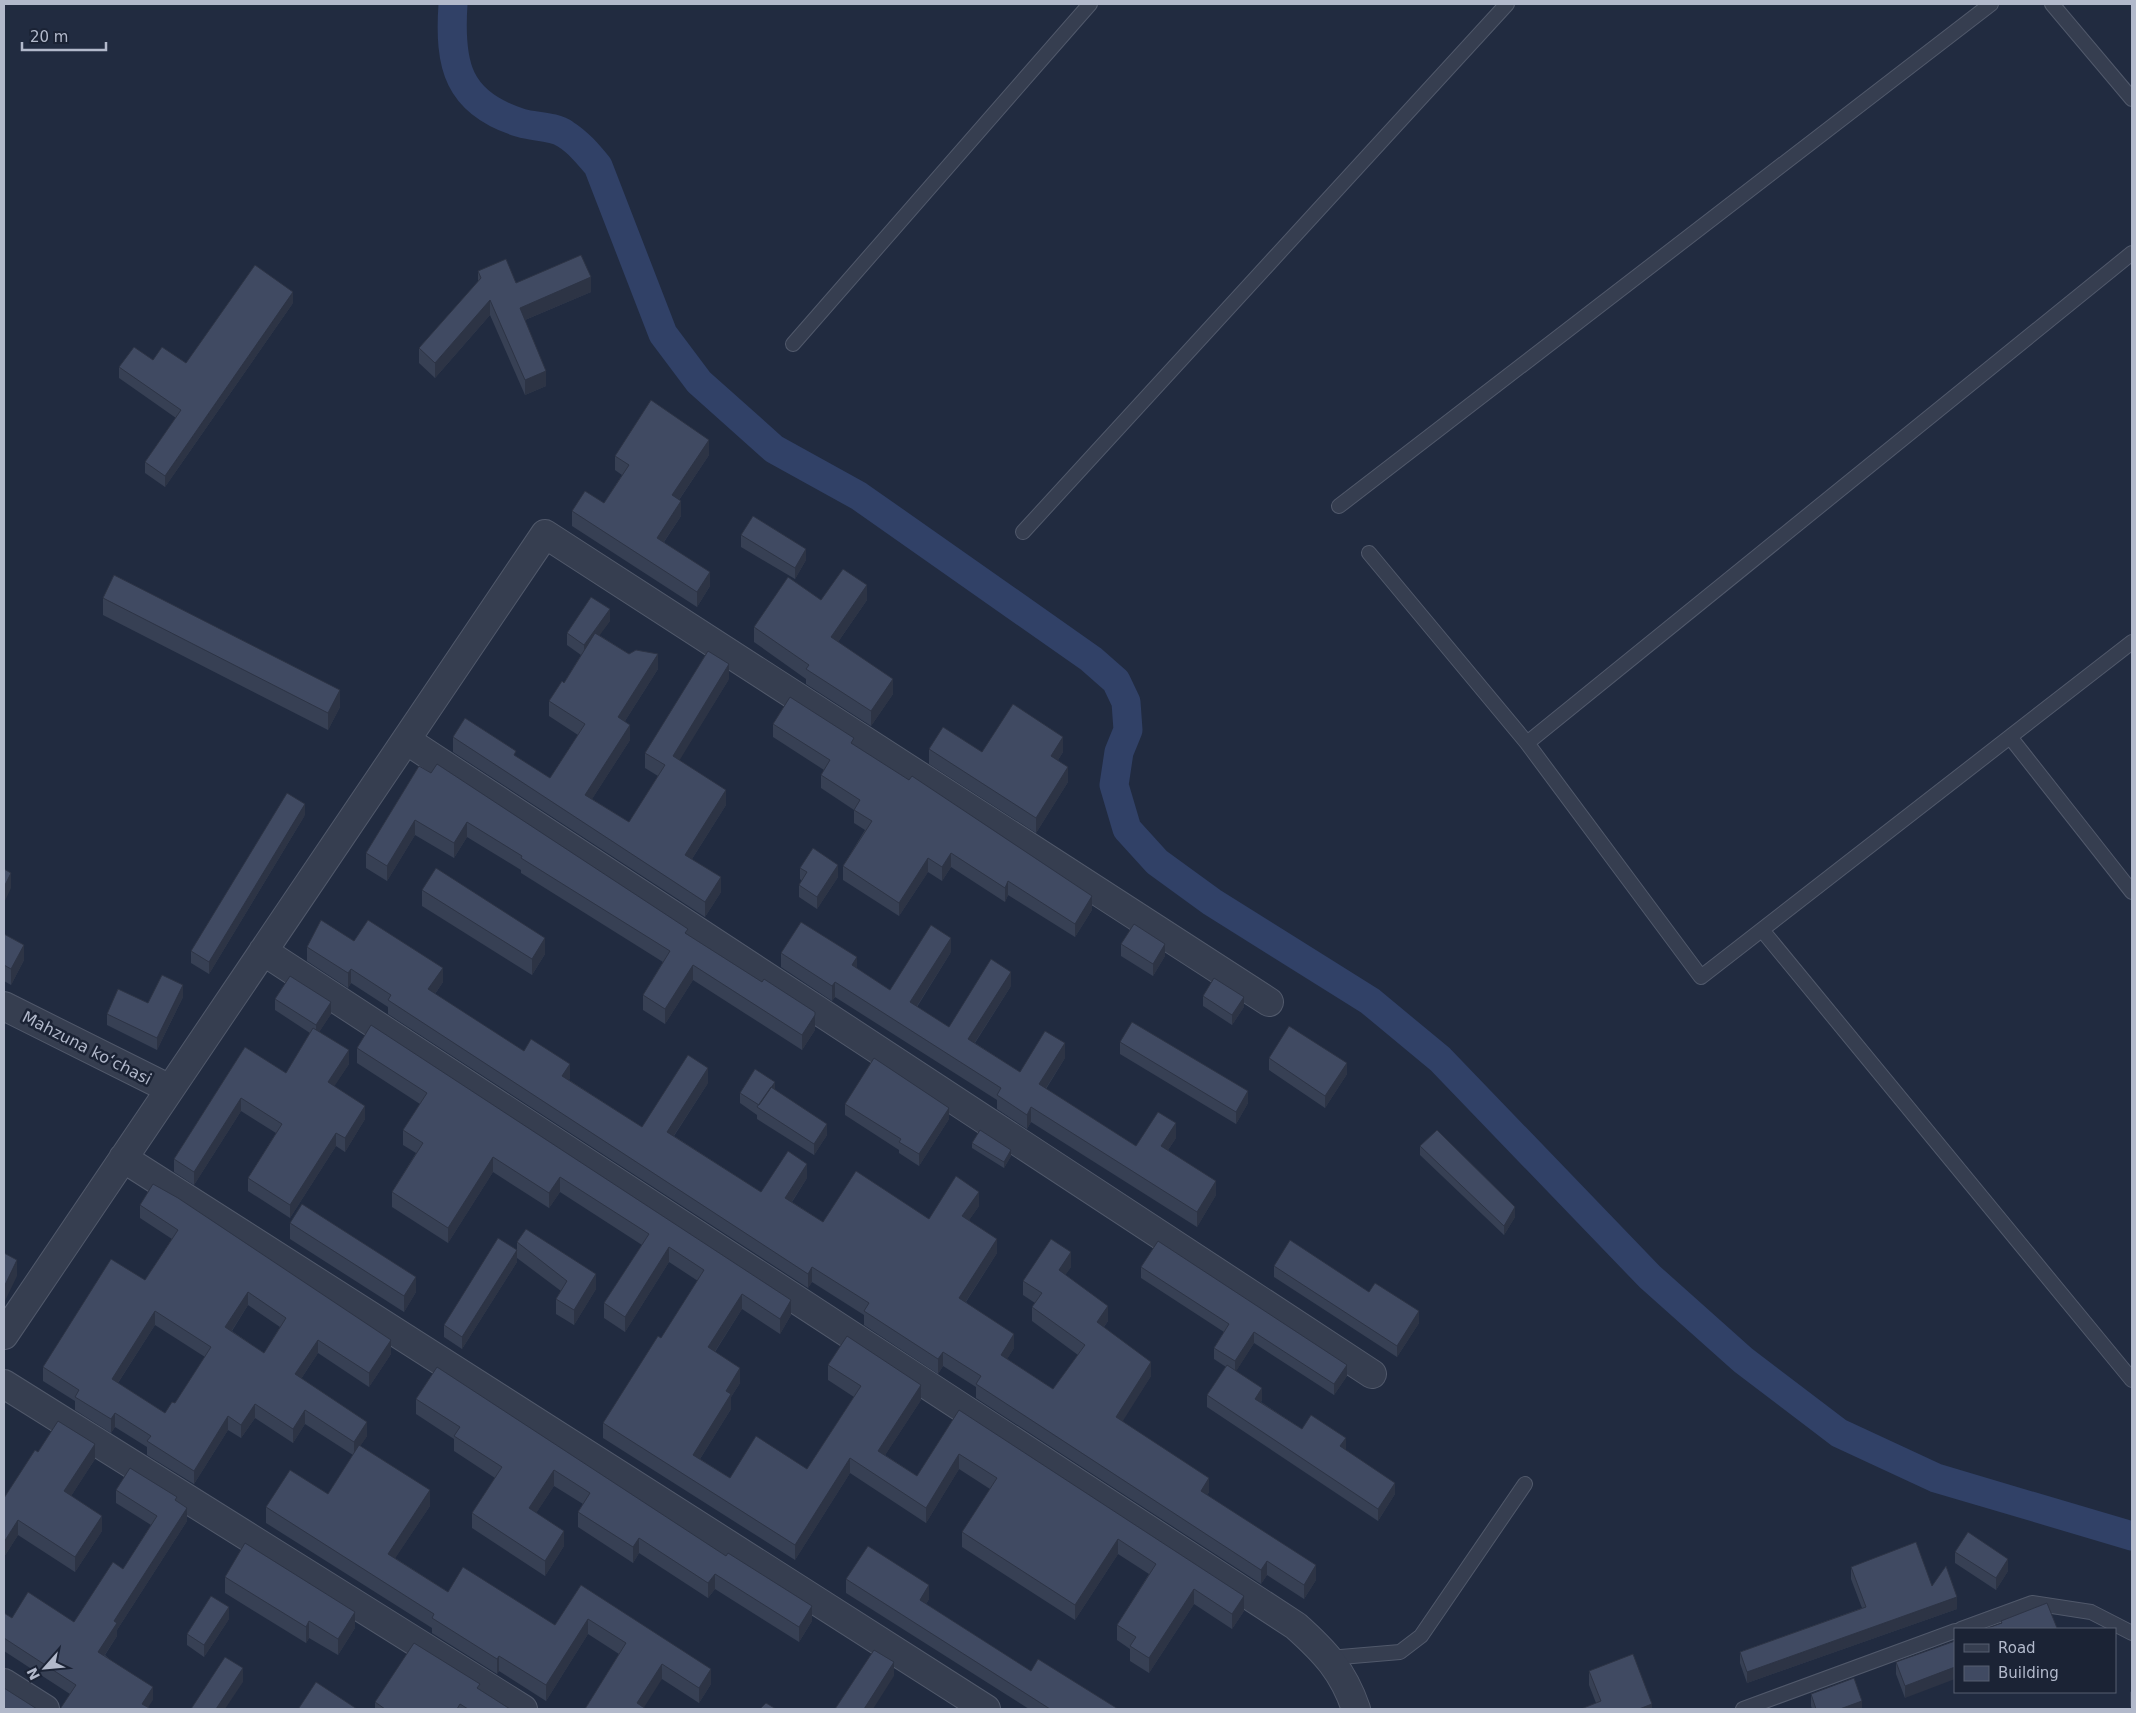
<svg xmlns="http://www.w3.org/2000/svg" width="2136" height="1713" font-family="'DejaVu Sans',sans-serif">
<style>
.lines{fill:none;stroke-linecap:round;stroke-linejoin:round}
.canal{stroke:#314167;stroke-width:29}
.service-casing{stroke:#51596b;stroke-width:16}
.minor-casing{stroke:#51596b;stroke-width:30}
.service{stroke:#363e50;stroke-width:14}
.minor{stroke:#363e50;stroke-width:28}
.wall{fill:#374054;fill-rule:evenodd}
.shaded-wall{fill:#2d3445}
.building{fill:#404a62;stroke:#2d3445;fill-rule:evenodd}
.labels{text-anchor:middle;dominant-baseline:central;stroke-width:5;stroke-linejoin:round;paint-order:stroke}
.street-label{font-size:16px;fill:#b2b9cb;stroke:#1b2335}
</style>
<rect width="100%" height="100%" fill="#212b40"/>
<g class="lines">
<!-- canal -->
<path class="canal" d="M453,4C449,65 457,103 521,123C534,127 554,126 565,134C578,142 588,154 598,166L663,334L699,382L774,449L859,496L1091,659L1116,681L1126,702L1128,730L1119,752L1114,785L1127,829L1157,862L1212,902L1370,1001L1440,1059L1650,1277L1743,1360L1839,1433L1936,1478L2132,1536"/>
<!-- service casing -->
<g class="service-casing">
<path id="service" d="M2052,4L2132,99
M793,344L1090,4
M1339,506L1991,4
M1023,532L1507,4
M1369,553L1527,743L1701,977L2132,642
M2010,737L2132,892
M1527,743L2132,253
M1762,930L2132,1380
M1961,1629L2032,1603L2091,1612L2132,1633
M1329,1658L1400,1652L1421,1636L1525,1484
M1743,1709L1955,1631"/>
</g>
<!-- minor casing -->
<g class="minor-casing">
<path id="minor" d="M406,740L1372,1374
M263,951L1296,1626C1325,1652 1343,1671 1356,1709
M4,1006L170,1089
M123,1158L986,1709
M4,1335L545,534L1269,1002
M4,1384L523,1709
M4,1683L45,1709"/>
</g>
<!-- service -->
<use href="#service" class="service"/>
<!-- minor -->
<use href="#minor" class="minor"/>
</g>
<!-- wall -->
<path class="wall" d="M478,271L516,283L591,292L525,320L546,386L525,395L490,315L435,378L419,363V348L478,282Z
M293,303L165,487L145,473V462L176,418L119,378V367L153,360L186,363Z
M709,455L679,500L681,516L664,542L710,586L697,607L572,526V511L604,503L622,475L615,470V456Z
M741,535L806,560L795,579L741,547Z
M103,598L340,707L328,730L103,615Z
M821,600H867L838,642L893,694L871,726L806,684V679L754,642V627Z
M610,621L599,635L629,654L658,669L625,721L630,740L592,799L629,822L658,776L645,768V753L729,679L679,760L726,805L692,859L721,892L705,917L453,752V737L516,757L550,778L578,735L549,716V701L564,683L581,655L567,645V633Z
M773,724L854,744L1092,910L1075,937L1008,895L1005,902L951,867L942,881L928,872L899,916L843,880V866L865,830L854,823V810L821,788V775L824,770L773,737Z
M929,749L982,752H1063L1058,760L1068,782L1036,833L929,764Z
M419,766L688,935L815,1030L802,1050L693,980L665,1024L643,1010V995L663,962L521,873V870L467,837L454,858L415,835L387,881L366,868V853Z
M305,815L209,974L191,963V951Z
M800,868L838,877L817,909L799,897V885L802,881L800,879Z
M422,890L545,954L532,975L422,906Z
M4,934L24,960L11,985L4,981Z
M354,941L443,982L435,994L524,1051L570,1078L569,1080L642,1127L708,1083L674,1136L761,1192L807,1178L792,1202L823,1222L929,1219L979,1206L969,1220L997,1253L966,1302L1014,1348L1007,1359L1053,1389L1078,1355L1032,1321V1307L1035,1303L1023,1295V1281L1071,1267L1065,1275L1108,1321L1104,1327L1151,1376L1122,1421L1209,1492L1207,1495L1316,1580L1304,1599L1267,1575L1261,1584L976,1398V1387L943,1366L938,1374L864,1325V1315L812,1282L808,1288L388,1014V1007L351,983L348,988L307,961V947Z
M1121,944L1165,956L1153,976L1121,956Z
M951,952L917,1007L949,1027L1011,986L975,1043L1020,1072L1065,1058L1046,1089L1136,1146L1176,1138L1168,1150L1216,1195L1197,1227L1031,1122L1027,1129L997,1109V1100L835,997L832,1001L781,967V953L857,969L890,990Z
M1203,996L1244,1007L1232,1025L1203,1006Z
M183,997L157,1050L107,1025V1014L148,1003Z
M275,999L331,1014L319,1032L349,1064L334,1086L365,1119L345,1152L336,1146L290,1218L248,1191V1178L276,1133L241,1111L194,1185L174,1172V1159L245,1047L286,1073L310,1033L275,1010Z
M1120,1042L1248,1103L1236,1124L1120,1054Z
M357,1048L791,1315L780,1334L742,1309L715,1352L740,1383L731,1397V1409L700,1459L730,1478L807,1469L854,1397L828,1380V1365L921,1400L885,1455L917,1476L959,1410L1244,1611L1232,1629L1194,1604L1149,1673L1130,1661V1649L1117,1640V1625L1149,1574L1118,1554L1075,1620L962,1547V1532L990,1489L959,1469L926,1523L850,1473L795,1560L603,1438V1423L661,1338L698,1281L669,1262L625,1332L604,1318V1303L642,1245L560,1192L549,1208L493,1172L448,1243L392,1207V1192L416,1153L403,1145V1130L420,1104L357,1063Z
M1269,1058L1347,1074L1325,1108L1269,1070Z
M775,1090L827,1135L814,1155L757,1119V1115L740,1103V1093Z
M845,1104L949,1119L919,1166L899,1153V1150L845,1115Z
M972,1143L1011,1156L1004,1168L972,1148Z
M1420,1146L1515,1217L1504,1235L1420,1155Z
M140,1205L391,1354L369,1387L318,1353L301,1379L367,1436L360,1446L430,1506L395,1558L448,1592L555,1625L581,1585L711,1684L699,1703L662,1679L585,1709L619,1654L588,1634L546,1701L499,1671L497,1674L432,1633V1628L266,1523V1507L328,1494L353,1455L305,1424L293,1443L255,1418L241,1438L228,1430L194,1484L147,1455V1447L115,1427L111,1433L75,1410V1401L43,1381V1367L145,1280L172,1239L140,1218ZM248,1305L280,1327L264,1353L232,1331ZM155,1325L205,1357L175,1403L165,1413L118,1383Z
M290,1223L416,1292L404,1312L290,1239Z
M517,1242L596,1289L574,1325L556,1314V1299L561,1291L517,1258V1262L462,1349L444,1337V1325L517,1250Z
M1274,1266L1369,1292L1419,1323L1397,1357L1274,1277Z
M1141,1267L1347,1376L1334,1395L1254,1343L1236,1371L1262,1400L1261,1402L1302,1429L1346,1449L1345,1450L1395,1494L1378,1521L1207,1407V1395L1226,1367L1214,1359V1348L1224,1332L1141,1278Z
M437,1367L812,1621L799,1642L715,1589L708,1598L639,1553L633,1563L578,1527V1512L583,1504L554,1486L536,1513L564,1546L545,1576L472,1528V1513L495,1478L454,1451V1439L416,1414V1399Z
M38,1452L95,1459L71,1496L102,1531L75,1572L18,1535L4,1557V1498Z
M116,1490L177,1502L187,1521L117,1630V1636L105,1655L153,1700L70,1694L4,1651V1613L12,1618L74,1622L123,1569L151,1525L116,1503Z
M1955,1552L2008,1571L1996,1590L1955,1563Z
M1851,1567L1957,1609L1747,1683L1740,1663V1652L1862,1608L1851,1579Z
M225,1577L355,1628L338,1655L309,1638L306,1643L225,1593Z
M846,1579L929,1599L926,1604L1031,1671L1118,1709H1029L846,1593Z
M229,1619L204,1657L187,1645V1634Z
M1955,1641L1905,1698L1896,1674V1662Z
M1589,1671L1652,1709L1596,1703L1589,1685Z
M480,1690L510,1709H375V1702Z
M2132,1691V1709L2130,1706V1692Z
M1811,1694L1862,1709H1812L1811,1706Z"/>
<!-- shaded-wall -->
<path class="shaded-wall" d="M591,277V292L520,322V308Z
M293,292V303L165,487V476Z
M490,300V315L435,378V363Z
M546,371V386L525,395V380Z
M709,440V455L672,510V495Z
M681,501V516L657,552V538Z
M806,549V560L795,579V568Z
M710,572V586L697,607V592Z
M867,585V600L831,652V637Z
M610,609V621L584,657V645Z
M658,654V669L618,732V717Z
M729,664V679L673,771V756Z
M893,679V694L871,726V711Z
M340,690V707L328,730V713Z
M630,725V740L585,810V795Z
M1063,737V752L1051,771V756Z
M1068,767V782L1036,833V818Z
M726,790V805L685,870V855Z
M305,804V815L209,974V962Z
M415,820V835L387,881V866Z
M467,822V837L454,858V843Z
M951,853V867L942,881V867Z
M928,858V872L899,916V903Z
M838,865V877L817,909V897Z
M11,873V888L4,903V887Z
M721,877V892L705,917V902Z
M1008,881V895L1005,902V888Z
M1092,896V910L1075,937V924Z
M545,938V954L532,975V959Z
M951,938V952L910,1017V1002Z
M1165,944V956L1153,976V964Z
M24,945V960L11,985V969Z
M857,957V971L852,965Z
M693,965V980L665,1024V1009Z
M443,968V982L428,1004V989Z
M351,969V983L348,988V973Z
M1011,972V986L968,1053V1039Z
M835,982V997L832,1001V986Z
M183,985V997L157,1050V1038Z
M1244,997V1007L1232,1025V1015Z
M331,1002V1014L316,1037V1025Z
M815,1015V1030L802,1050V1035Z
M1065,1043V1058L1039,1099V1084Z
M349,1050V1064L328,1096V1082Z
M1347,1063V1074L1325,1108V1096Z
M570,1064V1078L562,1090V1076Z
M708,1068V1083L667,1146V1132Z
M775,1082V1092L759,1108Z
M1248,1091V1103L1236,1124V1112Z
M241,1098V1111L194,1185V1172Z
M365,1106V1119L345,1152V1138Z
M1031,1107V1122L1027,1129V1115Z
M949,1108V1119L919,1166V1154Z
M1176,1123V1138L1161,1160V1146Z
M827,1124V1135L814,1155V1144Z
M336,1133V1146L290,1218V1205Z
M1011,1150V1156L1004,1168V1162Z
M493,1157V1172L448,1243V1228Z
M807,1164V1178L785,1212V1198Z
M560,1177V1192L549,1208V1193Z
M1216,1181V1195L1197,1227V1212Z
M979,1192V1206L962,1230V1216Z
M1515,1207V1217L1504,1235V1226Z
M997,1239V1253L959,1312V1298Z
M669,1247V1262L625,1332V1317Z
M517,1250V1262L462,1349V1337Z
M1071,1252V1267L1059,1284V1270Z
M17,1260V1276L4,1303V1287Z
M812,1267V1282L808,1288V1274Z
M596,1274V1289L574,1325V1310Z
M416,1277V1292L404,1312V1296Z
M248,1292V1305L225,1341V1327Z
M742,1294V1309L708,1362V1347Z
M791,1300V1315L780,1334V1319Z
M1108,1306V1321L1097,1336V1322Z
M155,1311V1325L112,1392V1379Z
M1419,1311V1323L1397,1357V1346Z
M1254,1332V1343L1235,1373V1361Z
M1014,1334V1348L1001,1369V1355Z
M318,1340V1353L295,1388V1374Z
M391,1340V1354L369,1387V1373Z
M943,1352V1366L938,1374V1359Z
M1151,1362V1376L1116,1432V1417Z
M1347,1365V1376L1334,1395V1384Z
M740,1368V1383L731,1397V1409L693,1470V1455L726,1391Z
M921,1385V1400L878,1466V1451Z
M1262,1388V1400L1255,1410V1399Z
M255,1404V1418L241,1438V1425Z
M305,1410V1424L293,1443V1429Z
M115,1413V1427L111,1433V1419Z
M228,1416V1430L194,1484V1471Z
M367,1422V1436L354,1456V1442Z
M1346,1438V1449L1340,1458V1446Z
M95,1444V1459L64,1507V1491Z
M959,1454V1469L926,1523V1508Z
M850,1458V1473L795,1560V1545Z
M554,1470V1486L529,1524V1508Z
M1209,1478V1492L1201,1505V1491Z
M1395,1483V1494L1378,1521V1509Z
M430,1490V1506L388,1569V1554Z
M187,1508V1521L117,1630V1636L98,1665V1652L114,1621Z
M102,1516V1531L75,1572V1557Z
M18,1520V1535L4,1557V1542Z
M564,1531V1546L545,1576V1561Z
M639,1538V1553L633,1563V1547Z
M1118,1539V1554L1075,1620V1605Z
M2008,1559V1571L1996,1590V1578Z
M1267,1561V1575L1261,1584V1570Z
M1316,1565V1580L1304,1599V1585Z
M715,1574V1589L708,1598V1583Z
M929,1585V1599L920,1614V1600Z
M1194,1589V1604L1149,1673V1658Z
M1244,1596V1611L1232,1629V1614Z
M1957,1597V1609L1747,1683V1672Z
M812,1606V1621L799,1642V1627Z
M229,1607V1619L204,1657V1645Z
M355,1612V1628L338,1655V1639Z
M588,1619V1634L546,1701V1685Z
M309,1621V1638L306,1643V1627Z
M499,1656V1671L497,1674V1659Z
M894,1662V1676L873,1709H864Z
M662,1664V1679L643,1709L637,1703Z
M1955,1667V1679L1905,1698V1686Z
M243,1668V1682L225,1709H216Z
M711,1669V1684L699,1703V1688Z
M153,1687V1700L147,1709L142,1704Z
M1862,1701V1709H1840Z
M1652,1704V1709H1639Z"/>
<!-- building -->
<path class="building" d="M581,255L591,277L520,308L546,371L525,380L490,300L435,363L419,348L481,278L478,271L506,259L516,283Z
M255,265L293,292L165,476L145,462L181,410L119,367L134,347L153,360L162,347L186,363Z
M651,400L709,440L672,495L681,501L657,538L710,572L697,592L572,511L585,491L604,503L629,465L615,456Z
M753,516L806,549L795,568L741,535Z
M843,569L867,585L831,637L893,679L871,711L806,669L809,665L754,627L788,577L821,600Z
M114,575L340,690L328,713L103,598Z
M591,597L610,609L584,645L567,633Z
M595,633L629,654L636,650L658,654L618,717L630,725L585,795L629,822L665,765L645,753L708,651L729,664L673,756L726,790L685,855L721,877L705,902L453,737L465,718L516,751L514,755L550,778L585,724L549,701L562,681L564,683Z
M790,697L854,738L851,743L909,780L912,776L1092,896L1075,924L1008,881L1005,888L951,853L942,867L928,858L899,903L843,866L872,821L854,810L860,800L821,775L830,760L773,724Z
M1013,704L1063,737L1051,756L1068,767L1036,818L929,749L943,727L982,752Z
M437,764L688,929L685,933L762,982L764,979L815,1012V1015L802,1035L693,965L665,1009L643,995L670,951L521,858L522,856L467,822L454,843L415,820L387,866L366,853L419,766L431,773Z
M287,793L305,804L209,962L191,951Z
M813,848L838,865L817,897L799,885L807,872L800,868Z
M436,868L545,938L532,959L422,890Z
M4,869L11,873L4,887Z
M321,920L354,941L368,920L443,968L428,989L524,1051L531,1039L570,1064L562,1076L642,1127L688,1055L708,1068L667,1132L761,1192L788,1151L807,1164L785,1198L823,1222L856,1171L929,1219L956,1176L979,1192L962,1216L997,1239L959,1298L1014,1334L1001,1355L1053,1389L1085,1345L1032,1307L1042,1293L1023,1281L1051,1239L1071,1252L1059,1270L1108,1306L1097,1322L1151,1362L1116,1417L1209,1478L1201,1491L1316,1565L1304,1585L1267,1561L1261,1570L976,1384L981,1376L943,1352L938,1359L864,1311L869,1303L812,1267L808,1274L388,1000L391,995L351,969L348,973L307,947Z
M801,922L857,957L852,965L890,990L931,925L951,938L910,1002L949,1027L991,959L1011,972L968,1039L1020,1072L1045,1031L1065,1043L1039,1084L1136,1146L1158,1112L1176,1123L1161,1146L1216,1181L1197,1212L1031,1107L1027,1115L997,1095L1001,1088L835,982L832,986L781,953Z
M1134,924L1165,944L1153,964L1121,944Z
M4,934L24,945L11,969L4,965Z
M162,975L183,985L157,1038L107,1014L118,989L148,1003Z
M290,976L331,1002L316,1025L275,999Z
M1214,978L1244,997L1232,1015L1203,996Z
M1132,1022L1248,1091L1236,1112L1120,1042Z
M371,1025L791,1300L780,1319L742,1294L708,1347L740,1368L726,1391L731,1394L693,1455L730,1478L756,1436L807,1469L861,1386L828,1365L847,1336L921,1385L878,1451L917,1476L959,1410L1244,1596L1232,1614L1194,1589L1149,1658L1130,1646L1136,1637L1117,1625L1156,1564L1118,1539L1075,1605L962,1532L997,1478L959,1454L926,1508L850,1458L795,1545L603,1423L658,1336L661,1338L704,1270L669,1247L625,1317L604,1303L649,1234L560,1177L549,1193L493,1157L448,1228L392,1192L423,1143L403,1130L427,1093L357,1048Z
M1289,1026L1347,1063L1325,1096L1269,1058Z
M313,1028L349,1050L328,1082L365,1106L345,1138L336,1133L290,1205L248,1178L282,1124L241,1098L194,1172L174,1159L245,1047L286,1073Z
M874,1058L949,1108L919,1154L899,1142L901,1139L845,1104Z
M755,1069L775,1082L759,1105L740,1093Z
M771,1087L827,1124L814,1144L757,1107Z
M980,1130L1011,1150L1004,1162L972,1143Z
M1437,1130L1515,1207L1504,1226L1420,1146Z
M153,1184L178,1198L391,1340L369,1373L318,1340L295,1374L367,1422L354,1442L305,1410L293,1429L255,1404L241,1425L228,1416L194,1471L147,1441L151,1436L115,1413L111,1419L75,1397L79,1390L43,1367L111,1259L145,1280L178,1230L140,1205ZM248,1292L286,1318L264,1353L225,1327ZM155,1311L211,1347L175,1403L172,1402L165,1413L112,1379Z
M302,1204L416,1277L404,1296L290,1223Z
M526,1229L596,1274L574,1310L556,1299L567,1281L517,1242Z
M498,1238L517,1250L462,1337L444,1325Z
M1290,1240L1369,1292L1375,1283L1419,1311L1397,1346L1274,1266Z
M1158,1241L1347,1365L1334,1384L1254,1332L1235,1361L1214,1348L1229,1324L1141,1267Z
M4,1253L17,1260L4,1287Z
M1227,1365L1262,1388L1255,1399L1302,1429L1311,1415L1346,1438L1340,1446L1395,1483L1378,1509L1207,1395Z
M437,1367L726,1556L728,1553L812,1606L799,1627L715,1574L708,1583L639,1538L633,1547L578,1512L590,1493L554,1470L529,1508L564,1531L545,1561L472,1513L502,1467L454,1436L460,1427L416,1399Z
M58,1421L95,1444L64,1491L102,1516L75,1557L18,1520L4,1542V1498L35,1450L38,1452Z
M359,1445L430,1490L388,1554L448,1592L463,1567L555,1625L581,1585L711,1669L699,1688L662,1664L637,1703L646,1709H585L626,1643L588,1619L546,1685L499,1656L497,1659L432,1618L434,1614L266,1507L290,1470L328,1494Z
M130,1468L177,1497L175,1500L187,1508L114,1621L117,1623L98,1652L153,1687L142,1704L151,1709H60L76,1685L4,1638V1613L12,1618L28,1592L74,1622L113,1562L123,1569L157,1516L116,1490Z
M1968,1532L2008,1559L1996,1578L1955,1552Z
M1916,1542L1932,1586L1946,1566L1957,1597L1747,1672L1740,1652L1866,1607L1851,1567Z
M245,1543L355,1612L338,1639L309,1621L306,1627L225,1577Z
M868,1546L929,1585L920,1600L1031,1671L1038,1659L1118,1709H1050L846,1579Z
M211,1596L229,1607L204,1645L187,1634Z
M2047,1603L2057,1628L2054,1629H1985L2002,1623L2001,1621Z
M1955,1641V1667L1905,1686L1896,1662Z
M414,1643L480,1684L477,1688L510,1709H468L460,1704L457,1709H385L375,1702Z
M874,1650L894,1662L864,1709H835Z
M1633,1654L1652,1704L1639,1709H1581L1601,1701L1589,1671Z
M225,1657L243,1668L216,1709H191Z
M1854,1678L1862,1701L1840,1709H1816L1811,1694Z
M316,1682L357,1709H302L299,1708Z
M4,1688L37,1709H4Z
M766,1703L776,1709H760Z"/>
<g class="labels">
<!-- street labels -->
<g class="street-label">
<text transform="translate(87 1048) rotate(27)">Mahzuna koʻchasi</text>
</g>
</g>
<!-- border -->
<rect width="2136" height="1713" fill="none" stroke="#b2b9cb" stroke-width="10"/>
<!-- legend -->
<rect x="1954" y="1628" width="162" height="65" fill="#1b2335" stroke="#575f71"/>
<rect x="1964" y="1644" width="25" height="8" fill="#363e50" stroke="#575f71"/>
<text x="1998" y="1653" font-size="15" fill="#b2b9cb">Road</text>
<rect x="1964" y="1666" width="25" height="15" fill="#404a62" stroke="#575f71"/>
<text x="1998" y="1678" font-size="15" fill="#b2b9cb">Building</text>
<!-- north arrow -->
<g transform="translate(45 1668) rotate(243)" stroke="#1b2335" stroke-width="4" paint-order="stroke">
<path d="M0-4L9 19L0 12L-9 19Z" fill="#b2b9cb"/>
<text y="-8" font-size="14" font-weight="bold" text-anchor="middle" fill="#b2b9cb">N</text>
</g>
<!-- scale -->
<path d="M22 42v8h84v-8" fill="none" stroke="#b2b9cb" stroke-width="2.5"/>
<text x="30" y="42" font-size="15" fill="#b2b9cb" stroke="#1b2335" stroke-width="4" paint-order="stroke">20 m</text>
</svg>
